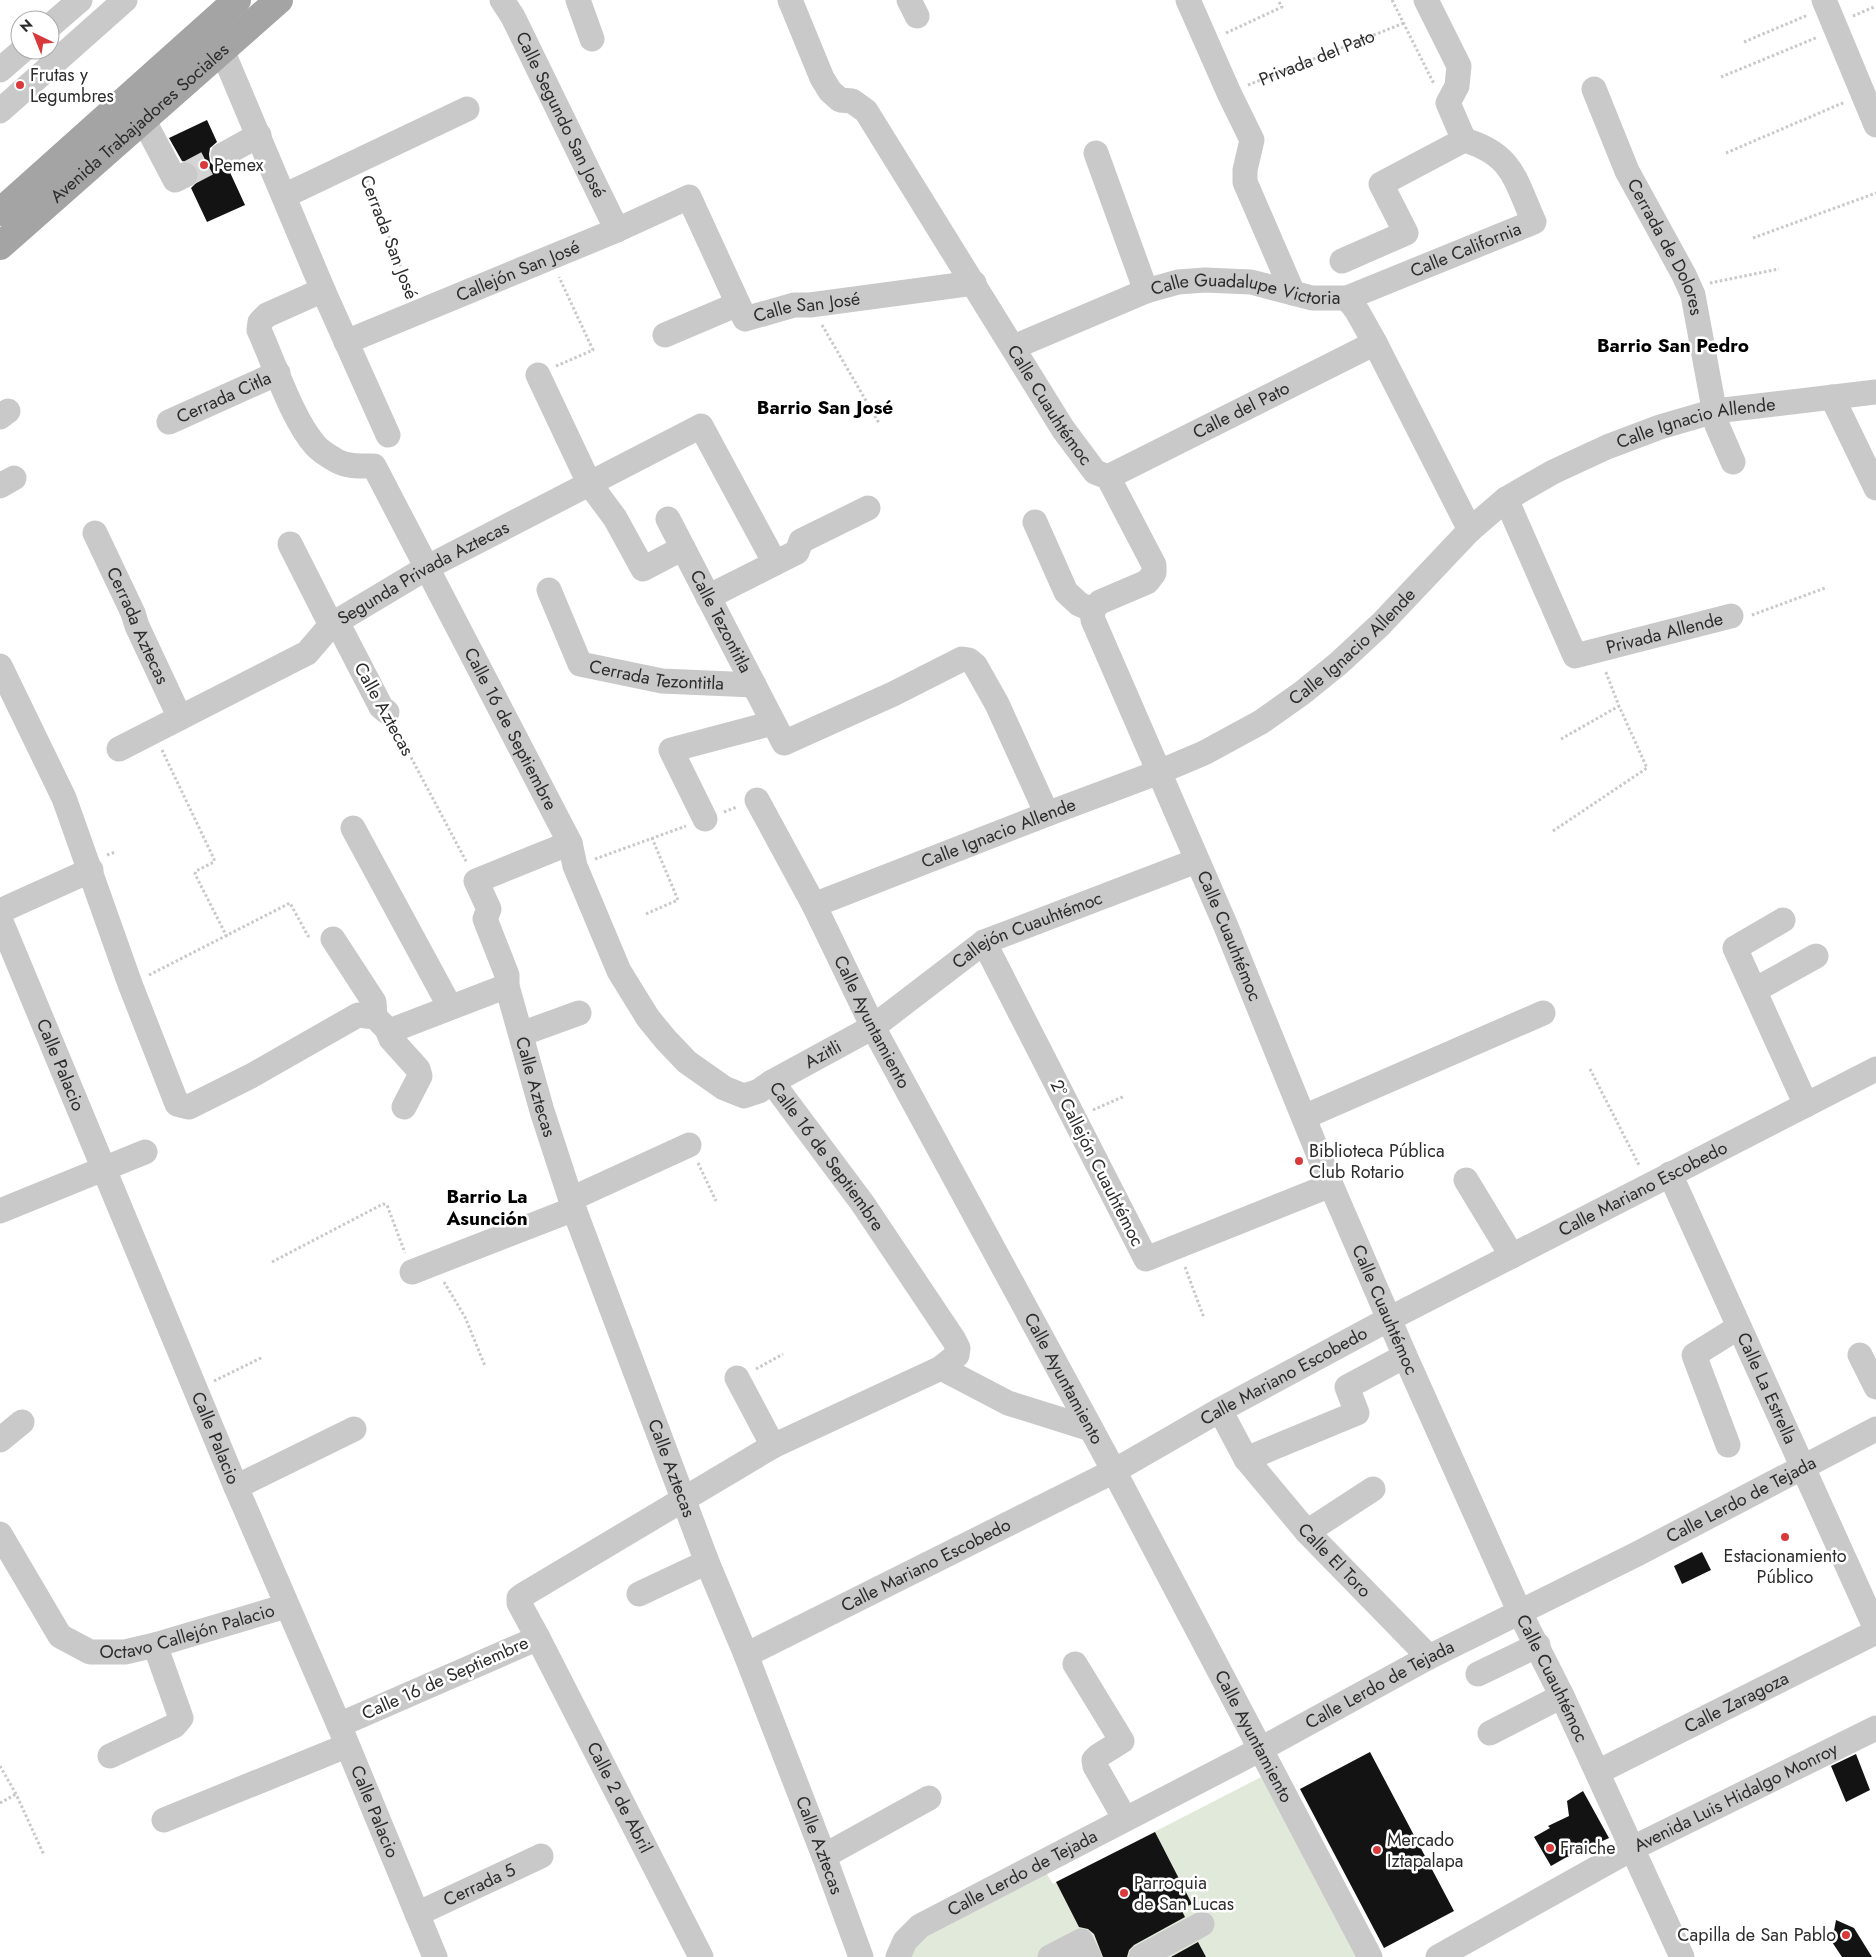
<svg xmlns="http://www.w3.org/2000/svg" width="1876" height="1957" font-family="Jost,sans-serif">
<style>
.green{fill:#e1e9da}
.building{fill:#131313}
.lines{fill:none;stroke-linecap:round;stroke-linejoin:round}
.minor-tunnel{stroke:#d5d5d5;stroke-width:25;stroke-dasharray:25 12;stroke-linecap:butt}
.path{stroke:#c9c9c9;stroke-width:3;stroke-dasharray:2.5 2.5;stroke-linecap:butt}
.minor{stroke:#c9c9c9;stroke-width:25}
.major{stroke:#a4a4a4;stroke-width:28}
.poi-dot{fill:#d8393b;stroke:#fff;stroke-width:2}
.labels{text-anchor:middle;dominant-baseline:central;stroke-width:5;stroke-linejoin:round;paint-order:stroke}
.street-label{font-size:18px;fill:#2c2c2c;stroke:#fff}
.poi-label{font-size:18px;fill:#2c2c2c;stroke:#fff;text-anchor:start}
.neighbourhood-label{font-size:19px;font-weight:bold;fill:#000;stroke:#fff}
</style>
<rect width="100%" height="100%" fill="#fff"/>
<!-- green -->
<path class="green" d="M1267,1774L1362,1957H902L910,1944L1042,1866L1053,1884Z"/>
<!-- building -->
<path class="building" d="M207,120L217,142L210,148L209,154L210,162L216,168L222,169L228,168L245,205L207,222L191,188L197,182L199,176L198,169L192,163L182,161L169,138Z
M1702,1552L1711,1570L1682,1584L1674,1566Z
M1370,1752L1454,1911L1384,1948L1300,1789Z
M1856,1754L1870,1790L1846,1802L1831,1766Z
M1583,1791L1609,1838L1565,1858L1551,1866L1534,1837L1550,1828L1548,1826L1569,1816L1567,1801Z
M1155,1832L1192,1904L1181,1909L1185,1917L1134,1945L1129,1950L1127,1957H1103L1094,1934L1088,1929L1079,1927L1056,1882Z
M1836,1920L1854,1928L1872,1957H1842L1832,1942Z
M1198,1942L1206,1957H1171Z"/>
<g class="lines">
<!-- minor-tunnel -->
<path class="minor-tunnel" d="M185,175L223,155"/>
<!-- path -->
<g class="path">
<path d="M1392,0L1434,84"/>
<path d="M1853,16L1876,6"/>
<path d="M1226,33L1282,7L1278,0"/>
<path d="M1744,42L1808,15"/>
<path d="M1721,77L1818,37"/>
<path id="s1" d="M1248,85L1404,23"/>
<path d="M1726,153L1845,102"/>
<path d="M367,180L411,293"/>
<path d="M1753,238L1876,193"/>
<path d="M1710,283L1779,269"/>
<path d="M822,325L879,423"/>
<path d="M556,366L593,350L559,277"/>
<path d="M1752,615L1825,588"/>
<path d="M397,731L467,863"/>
<path d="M1561,739L1619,706"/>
<path d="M162,750L214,859V862L196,871L195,874L227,937"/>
<path d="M724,812L737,807"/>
<path d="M1553,831L1647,768L1619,706L1605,670"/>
<path d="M107,855L115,852"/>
<path d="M595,859L686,826"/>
<path d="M646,914L678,900L652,838"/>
<path d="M149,975L290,903L308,936H312"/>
<path d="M1590,1069L1640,1167"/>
<path d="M1093,1110L1125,1096"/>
<path d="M698,1163L716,1201"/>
<path d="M272,1262L383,1204L387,1205L405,1253"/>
<path d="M1185,1267L1204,1318"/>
<path d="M444,1282L465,1317L485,1366"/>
<path d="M756,1369L783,1354"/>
<path d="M214,1381L263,1357"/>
<path d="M0,1766L16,1794L44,1855"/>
<path d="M0,1803L16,1794"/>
</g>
<!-- minor -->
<g class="minor">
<path id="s2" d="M502,0L513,17L617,230"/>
<path d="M578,0L592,39"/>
<path id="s3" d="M790,0L822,78L830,91L840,100L852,101L866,111L1063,429L1095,472L1108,477L1154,565V573L1147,582L1100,602L1092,610L1093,620L1225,924L1331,1185L1405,1356L1520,1613L1562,1696L1682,1957"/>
<path d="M909,0L917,16"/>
<path d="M1188,0L1229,93L1252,140L1245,170V182L1293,293"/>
<path d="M1426,0L1459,66L1457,86L1448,103L1464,140"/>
<path d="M1824,0L1876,125"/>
<path d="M50,26L80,0"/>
<path d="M222,50L323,290L388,435"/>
<path d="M0,70L23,50"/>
<path id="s4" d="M1594,89L1627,171L1684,275L1693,295L1717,425L1733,462"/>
<path d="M0,111L125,0"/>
<path d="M143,119L175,180L185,175"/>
<path d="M1096,153L1146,291"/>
<path d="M223,155L259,135"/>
<path d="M284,196L467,109"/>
<path d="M1342,261L1406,233L1381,184L1464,140"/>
<path id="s5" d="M323,290L267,315L260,322L259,330C274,363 292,419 315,445C320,451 330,457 337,461C348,467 361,466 374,466L570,843L575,866L619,971L648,1018L666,1040L687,1062L724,1088L744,1096L759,1091L772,1082L863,1204L954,1340L958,1348L957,1355L941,1368L773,1446L523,1595L519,1598V1603L538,1638L339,1725"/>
<path d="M1347,298L1357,311L1375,343L1470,530"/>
<path d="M665,335L738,304"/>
<path id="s6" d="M346,342L617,230L689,197L745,319L794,305H810L974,283"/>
<path id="s7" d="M1014,347L1146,291L1178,282L1205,280L1251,282L1312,298H1347L1534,222C1515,180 1513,154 1464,140"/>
<path id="s8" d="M538,375L589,483L615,518L643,569L683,548L784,743L893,694L962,659L969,660L975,665L997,704L1047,814"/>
<path d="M1832,397L1876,488"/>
<path d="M0,417L8,411"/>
<path id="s9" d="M169,422L278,373"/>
<path id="s10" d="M1108,477L1375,343"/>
<path d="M0,486L14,478"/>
<path id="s11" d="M1506,499L1575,656L1731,616"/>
<path d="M668,519L683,548"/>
<path d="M1035,522L1066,592L1079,604L1092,610"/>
<path id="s12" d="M95,533L133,613L137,626L180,718"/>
<path d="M290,544L331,625"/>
<path id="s13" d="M549,590L580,664L662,681L754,685"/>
<path d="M708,597L797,552L801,541L868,508"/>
<path d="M337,622L381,707L387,712"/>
<path d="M0,666L64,798L130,984L177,1104L189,1107L251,1076L358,1015L375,1017L387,1029H395L507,986"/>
<path id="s14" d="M119,749L307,653L331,625L428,567L701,426L775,563"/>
<path id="s15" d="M757,800L814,905L873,1027L1114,1471L1370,1957"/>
<path d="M705,819L671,750L773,723"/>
<path d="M353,828L450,1007"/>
<path id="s16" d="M570,843L476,881L489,909L485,919L507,975V986L542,1111L574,1209L707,1562L746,1655L824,1856L861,1957"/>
<path id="s17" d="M814,905L1047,814L1159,772L1204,753L1261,722L1302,693L1339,663L1381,624L1470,530L1506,499L1553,472L1607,447L1660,427L1715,411L1876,392"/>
<path d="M0,911L91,870"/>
<path id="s18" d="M0,919L236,1487L339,1725L435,1957"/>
<path d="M1783,920L1735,948L1806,1105"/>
<path d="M333,939L374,1002L375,1017"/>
<path d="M984,942L1146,1259L1331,1185"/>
<path d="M1755,990L1816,956"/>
<path d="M387,1029L391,1039L418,1069L420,1076L404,1107"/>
<path d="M521,1034L579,1013"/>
<path id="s19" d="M772,1082L873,1027L984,942L1196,861"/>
<path d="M1304,1117L1543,1013"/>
<path id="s20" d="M1670,1174L1876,1629"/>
<path d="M1466,1180L1512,1256"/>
<path d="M571,1199L689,1145"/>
<path d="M0,1211L145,1152"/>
<path d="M412,1272L574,1209"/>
<path d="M1860,1355L1876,1387"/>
<path d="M941,1368L1008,1403L1091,1429"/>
<path d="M737,1378L773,1446"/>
<path id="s21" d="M1220,1410L1246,1459L1307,1532L1429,1657"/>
<path d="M0,1440L22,1422"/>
<path d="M1728,1445L1694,1355L1739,1327"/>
<path d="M1246,1459L1357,1413L1347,1387L1405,1356"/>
<path d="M236,1487L354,1429"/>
<path d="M1307,1532L1373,1489"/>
<path id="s22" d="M0,1534L60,1636L90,1652H125L155,1645L286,1606"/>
<path d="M639,1594L707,1562"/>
<path id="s23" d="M538,1638L701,1957"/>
<path id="s24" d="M746,1655L1114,1471L1220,1410L1389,1319L1876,1069"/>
<path d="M1075,1664L1122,1741L1098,1756L1094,1760L1095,1766L1125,1819"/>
<path d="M1478,1674L1538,1645"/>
<path d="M1490,1733L1562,1696"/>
<path d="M110,1756L174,1726L181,1718L155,1645"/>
<path id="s25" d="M1598,1772L1876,1632"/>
<path d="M164,1820L346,1746"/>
<path d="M824,1856L929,1798"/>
<path id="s26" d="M417,1914L541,1856"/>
<path id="s27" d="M898,1957L905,1941L920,1926L1261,1749L1429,1657L1637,1554L1876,1429"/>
<path d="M1050,1957L1081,1941L1089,1957"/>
<path d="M1141,1957L1202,1924"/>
<path id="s28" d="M1438,1957L1633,1848L1876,1728"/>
</g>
<!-- major -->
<g class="major">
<path d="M0,212L237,0"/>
<path id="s29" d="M0,246L279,0"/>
</g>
</g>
<!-- markers -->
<g class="poi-dot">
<circle cx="20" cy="85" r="5"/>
<circle cx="204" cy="165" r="5"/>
<circle cx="1299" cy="1161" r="5"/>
<circle cx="1785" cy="1537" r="5"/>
<circle cx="1550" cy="1848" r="5"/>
<circle cx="1377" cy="1850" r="5"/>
<circle cx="1124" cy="1893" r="5"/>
<circle cx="1846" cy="1935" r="5"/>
</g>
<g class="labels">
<!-- street labels -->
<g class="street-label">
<text stroke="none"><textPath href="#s1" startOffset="74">Privada del Pato</textPath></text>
<text stroke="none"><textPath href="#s2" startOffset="129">Calle Segundo San José</textPath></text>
<text stroke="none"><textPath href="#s29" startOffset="186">Avenida Trabajadores Sociales</textPath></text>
<text transform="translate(389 237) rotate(69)">Cerrada San José</text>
<text stroke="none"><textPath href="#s4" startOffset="174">Cerrada de Dolores</textPath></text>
<text stroke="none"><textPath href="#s7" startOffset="476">Calle California</textPath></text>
<text stroke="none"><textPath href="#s6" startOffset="186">Callejón San José</textPath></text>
<text stroke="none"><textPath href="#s7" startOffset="245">Calle Guadalupe Victoria</textPath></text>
<text stroke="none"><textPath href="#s6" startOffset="570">Calle San José</textPath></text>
<text stroke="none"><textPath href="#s9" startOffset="60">Cerrada Citla</textPath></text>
<text stroke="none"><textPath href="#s3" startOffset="489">Calle Cuauhtémoc</textPath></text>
<text stroke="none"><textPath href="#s10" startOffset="149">Calle del Pato</textPath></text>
<text stroke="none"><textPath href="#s17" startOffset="1022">Calle Ignacio Allende</textPath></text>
<text stroke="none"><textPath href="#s14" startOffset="354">Segunda Privada Aztecas</textPath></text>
<text stroke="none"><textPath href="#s8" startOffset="349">Calle Tezontitla</textPath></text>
<text stroke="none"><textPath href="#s12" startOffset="102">Cerrada Aztecas</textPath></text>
<text stroke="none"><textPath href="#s11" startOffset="264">Privada Allende</textPath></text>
<text stroke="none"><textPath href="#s17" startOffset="602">Calle Ignacio Allende</textPath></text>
<text stroke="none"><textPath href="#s13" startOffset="158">Cerrada Tezontitla</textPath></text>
<text transform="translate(384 709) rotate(61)">Calle Aztecas</text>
<text stroke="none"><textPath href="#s5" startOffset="569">Calle 16 de Septiembre</textPath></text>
<text stroke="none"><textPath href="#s17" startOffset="198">Calle Ignacio Allende</textPath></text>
<text stroke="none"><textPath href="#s19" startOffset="299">Callejón Cuauhtémoc</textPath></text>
<text stroke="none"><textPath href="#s3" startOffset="1119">Calle Cuauhtémoc</textPath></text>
<text stroke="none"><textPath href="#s15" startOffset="250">Calle Ayuntamiento</textPath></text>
<text stroke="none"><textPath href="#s19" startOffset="58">Azitli</textPath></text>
<text stroke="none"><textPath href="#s18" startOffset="158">Calle Palacio</textPath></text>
<text stroke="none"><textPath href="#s16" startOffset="319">Calle Aztecas</textPath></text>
<text stroke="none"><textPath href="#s5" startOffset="1140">Calle 16 de Septiembre</textPath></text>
<text transform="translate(1097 1163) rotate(63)">2º Callejón Cuauhtémoc</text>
<text stroke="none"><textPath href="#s24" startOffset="1011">Calle Mariano Escobedo</textPath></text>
<text stroke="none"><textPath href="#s3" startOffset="1524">Calle Cuauhtémoc</textPath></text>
<text stroke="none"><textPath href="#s24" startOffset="606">Calle Mariano Escobedo</textPath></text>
<text stroke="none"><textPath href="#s15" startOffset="655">Calle Ayuntamiento</textPath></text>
<text stroke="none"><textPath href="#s20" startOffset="235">Calle La Estrella</textPath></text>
<text stroke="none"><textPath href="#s18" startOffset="562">Calle Palacio</textPath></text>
<text stroke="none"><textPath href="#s16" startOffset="724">Calle Aztecas</textPath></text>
<text stroke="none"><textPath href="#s27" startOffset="964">Calle Lerdo de Tejada</textPath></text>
<text stroke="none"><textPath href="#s21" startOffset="190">Calle El Toro</textPath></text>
<text stroke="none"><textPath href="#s24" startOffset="201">Calle Mariano Escobedo</textPath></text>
<text stroke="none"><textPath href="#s22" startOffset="252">Octavo Callejón Palacio</textPath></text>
<text transform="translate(445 1678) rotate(-24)">Calle 16 de Septiembre</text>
<text stroke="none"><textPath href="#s3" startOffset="1929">Calle Cuauhtémoc</textPath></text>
<text stroke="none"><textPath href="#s27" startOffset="558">Calle Lerdo de Tejada</textPath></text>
<text stroke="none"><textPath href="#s25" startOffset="155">Calle Zaragoza</textPath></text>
<text stroke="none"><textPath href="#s15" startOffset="1060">Calle Ayuntamiento</textPath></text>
<text stroke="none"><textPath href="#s23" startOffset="179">Calle 2 de Abril</textPath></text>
<text stroke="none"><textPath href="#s28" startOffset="338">Avenida Luis Hidalgo Monroy</textPath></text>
<text stroke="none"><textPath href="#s18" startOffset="968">Calle Palacio</textPath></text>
<text stroke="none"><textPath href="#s16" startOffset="1129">Calle Aztecas</textPath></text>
<text stroke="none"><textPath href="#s27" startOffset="154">Calle Lerdo de Tejada</textPath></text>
<text stroke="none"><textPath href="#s26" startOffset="69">Cerrada 5</textPath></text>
</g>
<!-- poi labels -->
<g class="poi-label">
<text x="30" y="75">Frutas y<tspan x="30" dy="21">Legumbres</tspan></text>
<text x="214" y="165">Pemex</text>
<text x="1309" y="1151">Biblioteca Pública<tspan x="1309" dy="21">Club Rotario</tspan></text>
<text x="1785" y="1556" text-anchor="middle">Estacionamiento<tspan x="1785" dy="21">Público</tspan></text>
<text x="1387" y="1840">Mercado<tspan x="1387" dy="21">Iztapalapa</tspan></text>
<text x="1560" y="1848">Fraiche</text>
<text x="1134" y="1883">Parroquia<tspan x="1134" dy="21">de San Lucas</tspan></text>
<text x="1836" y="1935" text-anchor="end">Capilla de San Pablo</text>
</g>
<!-- neighbourhood labels -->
<g class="neighbourhood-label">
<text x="1673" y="345">Barrio San Pedro</text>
<text x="825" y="407">Barrio San José</text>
<text x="487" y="1196">Barrio La<tspan x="487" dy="22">Asunción</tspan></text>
</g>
</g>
<!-- north arrow -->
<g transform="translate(35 35) rotate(317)"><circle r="24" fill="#ffffff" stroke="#ababab"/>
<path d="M0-4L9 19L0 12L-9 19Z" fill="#d8393b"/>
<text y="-8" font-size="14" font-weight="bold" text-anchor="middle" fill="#2c2c2c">N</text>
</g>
</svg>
